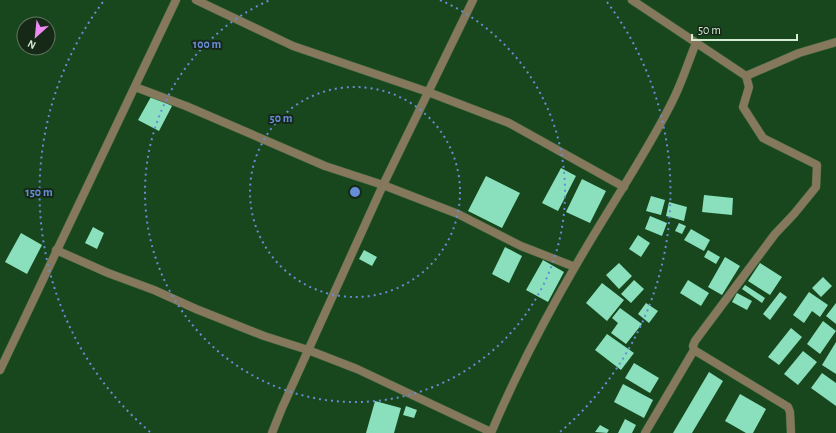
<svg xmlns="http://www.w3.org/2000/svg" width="836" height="433" font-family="'Alegreya Sans',sans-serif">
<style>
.building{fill:#8ae0bc}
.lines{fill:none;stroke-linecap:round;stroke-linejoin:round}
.minor-casing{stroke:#3a653e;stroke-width:9}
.minor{stroke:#86785c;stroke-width:8}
.ring{fill:none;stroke:#668dd6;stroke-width:2;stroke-dasharray:2 4}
.centre{fill:#668dd6;stroke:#152916;stroke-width:2}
.ring-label{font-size:12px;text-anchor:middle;font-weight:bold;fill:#668dd6;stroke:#152916;stroke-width:4;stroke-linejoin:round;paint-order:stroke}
</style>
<rect width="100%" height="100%" fill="#18471d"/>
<!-- building -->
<path class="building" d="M152,95L172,106L159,131L138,120Z
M561,168L576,176L558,211L542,203Z
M486,176L520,193L502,228L468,211Z
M582,179L606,191L590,223L566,212Z
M704,195L733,198L732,215L702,212Z
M651,196L665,200L661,215L646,211Z
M669,202L687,207L684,221L666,216Z
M650,216L667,223L662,236L645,229Z
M679,223L686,226L682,234L675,231Z
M93,227L104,233L97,249L85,243Z
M691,229L710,240L704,251L684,240Z
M21,233L42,245L27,274L5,262Z
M638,235L650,243L641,257L629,249Z
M505,247L522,256L509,283L492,274Z
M364,250L377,257L372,266L359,259Z
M708,250L720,257L716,264L704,257Z
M725,257L740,266L722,295L708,287Z
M543,260L564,272L548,302L526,290Z
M619,263L632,276L619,289L606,275Z
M760,263L782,277L770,295L748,281Z
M823,277L832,286L821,297L812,288Z
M634,280L644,289L631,303L621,294Z
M688,280L709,293L701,306L680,293Z
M602,283L624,300L607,321L586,303Z
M745,285L765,298L762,303L742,289Z
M780,292L787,297L770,320L763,314Z
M809,292L828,305L820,317L812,311L804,323L793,315Z
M737,293L752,301L747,310L732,302Z
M646,303L658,311L649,323L638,314Z
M836,303V324L826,316Z
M620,308L642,324L626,344L611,333L618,323L612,318Z
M823,321L836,331L820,354L807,344Z
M791,328L802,337L779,365L768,357Z
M607,334L634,353L621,370L595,350Z
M836,342V374L822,365Z
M803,351L817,362L798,385L784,374Z
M634,363L659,378L650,393L625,378Z
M709,372L723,381L692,433H673Z
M822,373L836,383V406L811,388Z
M623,384L653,400L644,418L614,402Z
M740,394L766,409L753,433H746L725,421Z
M375,401L401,408L394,433H366Z
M406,406L417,410L414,418L403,415Z
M625,419L636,425L632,433H618Z
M600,425L609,430L607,433L595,432Z"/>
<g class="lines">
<!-- minor casing -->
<g class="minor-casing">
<path id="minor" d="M196,0L293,46L428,92L509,123L624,187
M632,0L746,76L749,87L743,107L763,138L817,165L816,187L794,214L775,234L695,341L693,346L694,350L788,407L790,412L791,433
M746,76L799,53L836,42
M135,87L186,106L325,166L383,185L458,214L521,246L575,267
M56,250L108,273L154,290L196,309L264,336L308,350L357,369L491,432
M0,370L176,0
M272,433L282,408L383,185L473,0
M491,433C518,369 551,307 586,248C615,199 647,152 672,102C682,83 688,62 696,43
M645,433L694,350"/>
</g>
<!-- minor -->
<use href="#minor" class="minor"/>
</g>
<!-- distance rings -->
<g class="ring">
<circle cx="355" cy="192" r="105"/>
<path d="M440 0A210 210 0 1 1 270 0"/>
<path d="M150 432A316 316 0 0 1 103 2M607 2A316 316 0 0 1 560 432"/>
</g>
<circle cx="355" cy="192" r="6" class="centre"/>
<g class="ring-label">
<text x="207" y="48">100 m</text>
<text x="281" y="122">50 m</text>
<text x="39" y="196">150 m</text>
</g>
<!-- north arrow -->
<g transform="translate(36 36) rotate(207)"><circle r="19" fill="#152916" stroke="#617762"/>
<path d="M0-3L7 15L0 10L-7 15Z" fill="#f08bf5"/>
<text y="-6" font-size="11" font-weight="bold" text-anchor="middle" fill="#d3ecd3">N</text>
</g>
<!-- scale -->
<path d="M692 34v6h105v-6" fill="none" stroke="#d3ecd3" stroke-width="2"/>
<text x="698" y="34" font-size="12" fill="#d3ecd3" stroke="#152916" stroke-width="3" paint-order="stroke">50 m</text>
</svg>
